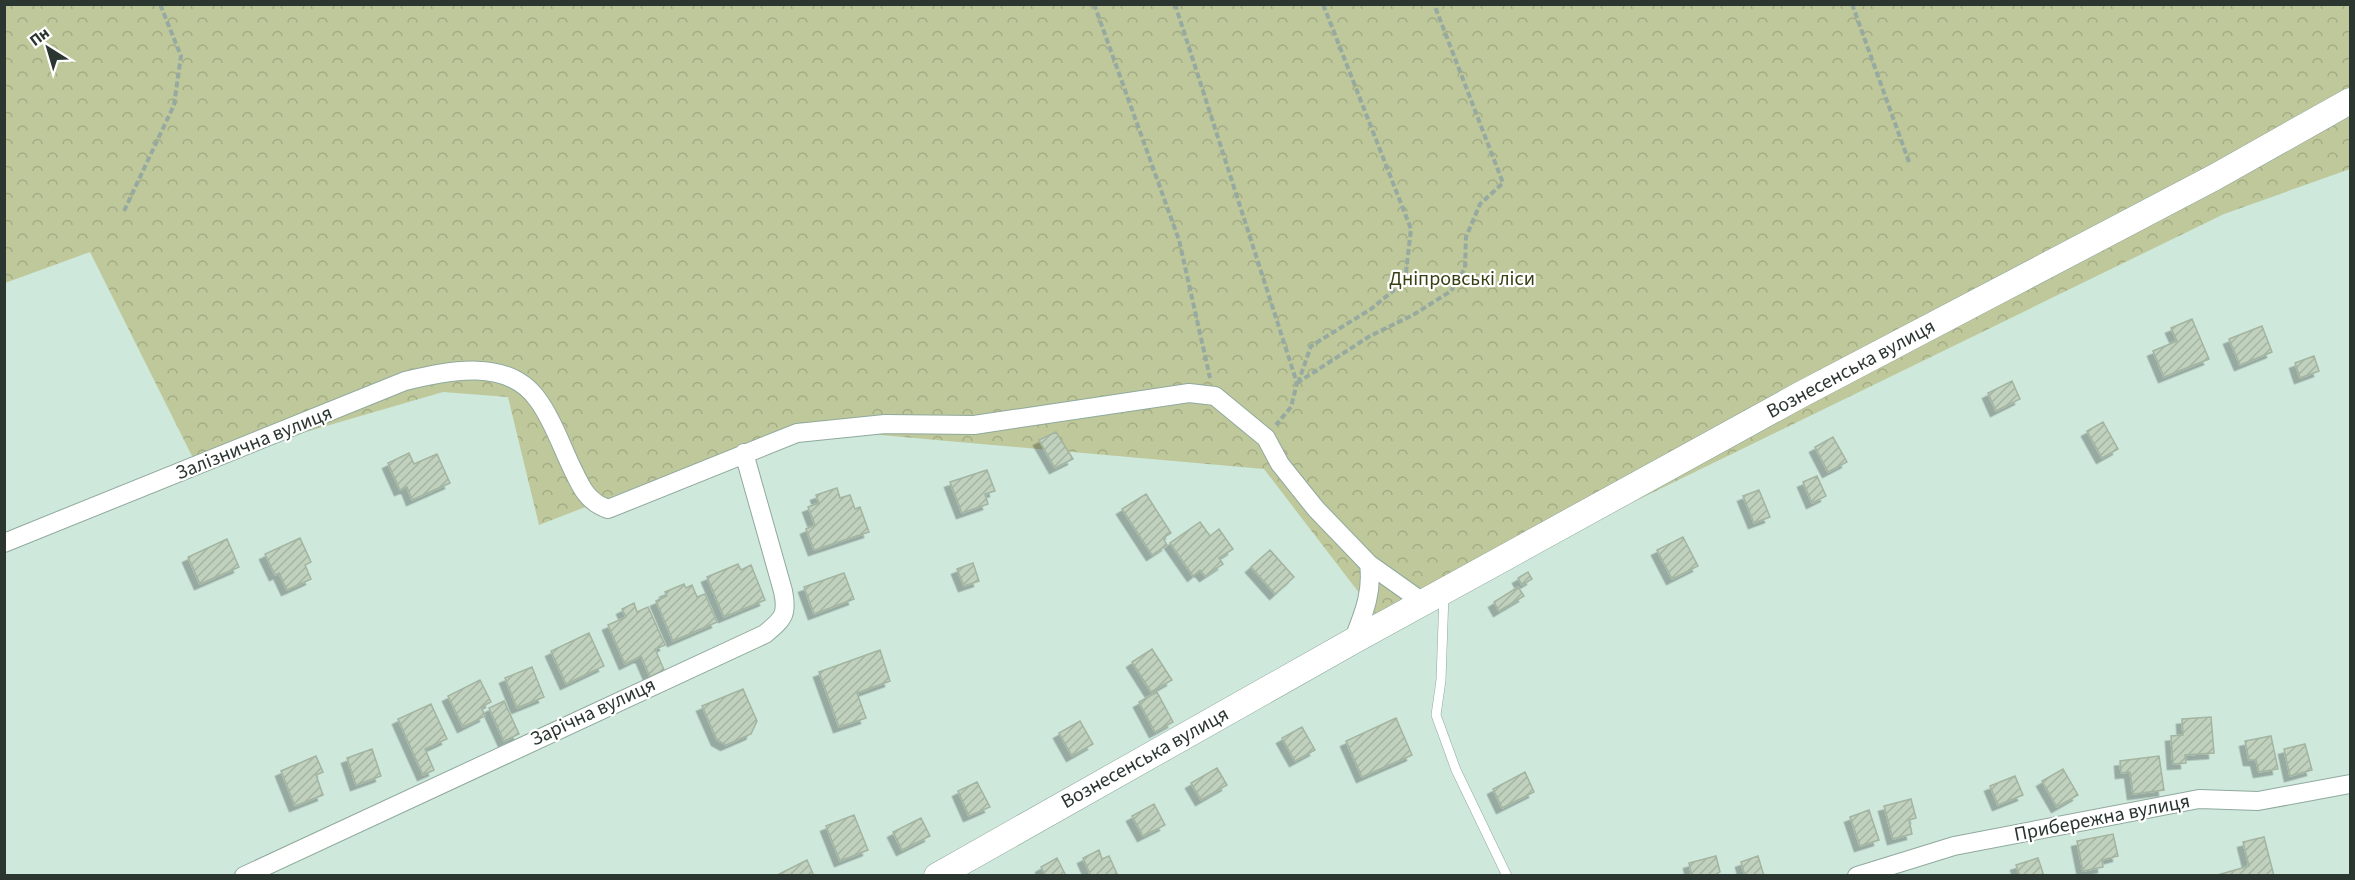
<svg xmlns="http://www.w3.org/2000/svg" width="2355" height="880" font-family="'Source Sans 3',sans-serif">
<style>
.forest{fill:url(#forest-crowns)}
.building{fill:url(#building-hatch);stroke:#a3b4a0;stroke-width:1.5;filter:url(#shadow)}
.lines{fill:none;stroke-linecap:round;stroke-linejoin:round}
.service-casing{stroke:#90a99d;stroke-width:10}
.minor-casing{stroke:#90a99d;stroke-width:20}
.secondary-casing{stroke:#90a99d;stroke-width:27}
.path{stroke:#96aaa1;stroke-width:4;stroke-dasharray:6 3;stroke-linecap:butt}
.service{stroke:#fff;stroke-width:9}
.minor{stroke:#fff;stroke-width:18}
.secondary{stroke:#fff;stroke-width:26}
.labels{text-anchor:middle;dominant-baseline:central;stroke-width:4.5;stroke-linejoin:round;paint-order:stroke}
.park-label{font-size:20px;fill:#384013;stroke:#fff}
.street-label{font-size:20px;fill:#2b3631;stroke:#fff}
</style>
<defs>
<pattern id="forest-crowns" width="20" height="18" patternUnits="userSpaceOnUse" patternTransform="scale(1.5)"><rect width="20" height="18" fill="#bec89a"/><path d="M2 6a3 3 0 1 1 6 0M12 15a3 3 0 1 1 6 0" fill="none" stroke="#a3ac85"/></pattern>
<pattern id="building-hatch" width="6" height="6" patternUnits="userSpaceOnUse" patternTransform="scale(1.5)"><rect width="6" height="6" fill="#c0d1bd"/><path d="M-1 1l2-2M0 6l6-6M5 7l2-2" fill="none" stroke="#a5b4a3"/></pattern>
<filter id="shadow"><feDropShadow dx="-5.5" dy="5.5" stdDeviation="0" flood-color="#0004"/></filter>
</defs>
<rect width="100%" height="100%" fill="#cee8dc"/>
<!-- forest -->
<path class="forest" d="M5,5H2350V169L2224,214L1383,624L1264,469L813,429L750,443L539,525L508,397L443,392L196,464L90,252L5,283Z"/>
<!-- building -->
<path class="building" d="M2192,319L2209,359L2164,377L2153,351L2177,341L2171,328Z
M2262,326L2272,352L2240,365L2229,339Z
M2314,356L2319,371L2300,378L2295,363Z
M2012,381L2020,399L1996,411L1988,393Z
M2103,422L2118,449L2102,458L2087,431Z
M1056,432L1073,459L1055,468L1039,440Z
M1833,437L1847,462L1828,472L1815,447Z
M409,453L414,464L437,454L450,483L412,500L407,487L400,490L388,463Z
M987,470L995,491L985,494L988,504L962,513L950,482Z
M1817,476L1826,496L1812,503L1803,482Z
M837,488L840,498L850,495L855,509L860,507L869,532L814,550L806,529L815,525L808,507L819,503L816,495Z
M1759,490L1770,517L1754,523L1743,496Z
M1146,494L1171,533L1163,538L1167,545L1152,555L1122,509Z
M1200,522L1210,536L1219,529L1233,549L1219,558L1223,564L1205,576L1200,570L1193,576L1170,543Z
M1683,537L1698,566L1672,579L1657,550Z
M300,538L311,562L305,565L311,579L287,590L279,573L275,575L265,554Z
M227,539L239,567L200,584L188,557Z
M1270,550L1294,577L1275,594L1251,567Z
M973,563L979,581L964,586L957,569Z
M738,564L741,570L751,565L765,600L724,617L707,577Z
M1528,572L1532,579L1522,585L1518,578Z
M844,573L854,599L814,614L804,587Z
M684,584L686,588L692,585L697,597L705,594L717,622L673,641L656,601L667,596L665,592Z
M1518,587L1524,596L1499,611L1494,602Z
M634,603L637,612L648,607L665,645L655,649L664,670L650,677L641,656L625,664L608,625L626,617L622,609Z
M589,633L604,666L566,684L551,651Z
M1152,649L1172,680L1151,692L1132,662Z
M880,650L890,681L857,693L866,718L839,727L819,672Z
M532,667L544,697L517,708L505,678Z
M480,680L491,702L481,707L485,716L463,727L448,696Z
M743,689L757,721L751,734L726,745L717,740L702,706Z
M1157,692L1173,722L1155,732L1139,702Z
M504,701L519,734L504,741L489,708Z
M431,704L447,739L425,749L434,770L423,775L398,719Z
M2211,717L2214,753L2185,755L2186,763L2173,764L2171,736L2183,735L2182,719Z
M1396,718L1412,755L1362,777L1346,741Z
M1080,721L1093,744L1072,756L1059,733Z
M1302,727L1315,750L1295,761L1282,738Z
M2271,736L2278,769L2259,772L2256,760H2249L2245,741Z
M2305,744L2312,770L2290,776L2284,749Z
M372,749L381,776L356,785L347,758Z
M316,756L323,772L316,775L323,795L295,806L281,771Z
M2159,756L2164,790L2133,794L2130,772L2121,773L2120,761Z
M1217,768L1227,785L1201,800L1191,783Z
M2063,769L2078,795L2057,807L2042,781Z
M1525,772L1534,792L1502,808L1493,789Z
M2015,776L2023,795L1998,805L1990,786Z
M977,782L990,807L969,816L958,791Z
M1911,799L1916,818L1909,820L1912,834L1893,839L1884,806Z
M1154,804L1165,825L1143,836L1132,816Z
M1869,810L1879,840L1860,846L1850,817Z
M854,815L868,850L840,861L826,826Z
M921,818L930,836L902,850L893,832Z
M2113,834L2118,856L2102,860L2103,867L2083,871L2077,841Z
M2264,837L2274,876H2214L2249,866L2243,842Z
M1099,850L1102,859L1109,856L1118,876H1091L1083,858Z
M1716,856L1720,872L1713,876H1692L1689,863Z
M1758,856L1764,876H1745L1741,862Z
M1057,858L1066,876H1046L1041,867Z
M2038,858L2044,876H2020L2016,865Z
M807,860L814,876H780L779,874Z"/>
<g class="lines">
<!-- service casing -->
<g class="service-casing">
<path id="service" d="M1444,594L1441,680L1436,715L1456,770L1507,876"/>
</g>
<!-- minor casing -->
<g class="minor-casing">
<path id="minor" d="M4,543L405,381C448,371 508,357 538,400C553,420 562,448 573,470C582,489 588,502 608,509L797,433L885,424L974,425L1189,393L1215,396L1266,438L1280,464L1316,509L1369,564L1424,603
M1353,641C1363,615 1373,593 1369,564
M244,876L765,634C783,619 788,615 783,591L744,453
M1857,876L1954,846L2199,799L2258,801L2350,784"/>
</g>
<!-- secondary casing -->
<g class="secondary-casing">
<path id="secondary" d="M937,876L1353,641L1800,395L2215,177L2350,101"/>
</g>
<!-- path -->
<path class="path" d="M1094,4L1179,240L1210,378
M1175,4L1297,383L1291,407L1276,425
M1852,4L1909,162
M124,211L174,105L181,56L160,4
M1297,383L1370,336L1413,315L1451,291L1465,268L1466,237L1480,204L1503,183L1434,4
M1298,383L1311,346L1371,309L1405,281L1411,229L1323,4"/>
<!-- service -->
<use href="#service" class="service"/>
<!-- minor -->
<use href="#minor" class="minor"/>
<!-- secondary -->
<use href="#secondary" class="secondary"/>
</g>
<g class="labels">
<!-- park labels -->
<g class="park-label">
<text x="1462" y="279">Дніпровські ліси</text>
</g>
<!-- street labels -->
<g class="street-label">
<text transform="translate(1851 369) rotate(-28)">Вознесенська вулиця</text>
<text transform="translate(254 443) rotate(-22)">Залізнична вулиця</text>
<text transform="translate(593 712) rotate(-25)">Зарічна вулиця</text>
<text transform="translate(1145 758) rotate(-29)">Вознесенська вулиця</text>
<text transform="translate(2102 818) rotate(-11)">Прибережна вулиця</text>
</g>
</g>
<!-- border -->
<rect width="2355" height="880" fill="none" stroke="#2b3631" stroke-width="12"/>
<!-- north arrow -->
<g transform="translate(48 48) rotate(323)" stroke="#ffffff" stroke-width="4.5" paint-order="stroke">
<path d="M0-4.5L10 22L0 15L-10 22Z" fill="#2b3631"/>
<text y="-9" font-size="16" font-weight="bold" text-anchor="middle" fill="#2b3631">Пн</text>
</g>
</svg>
